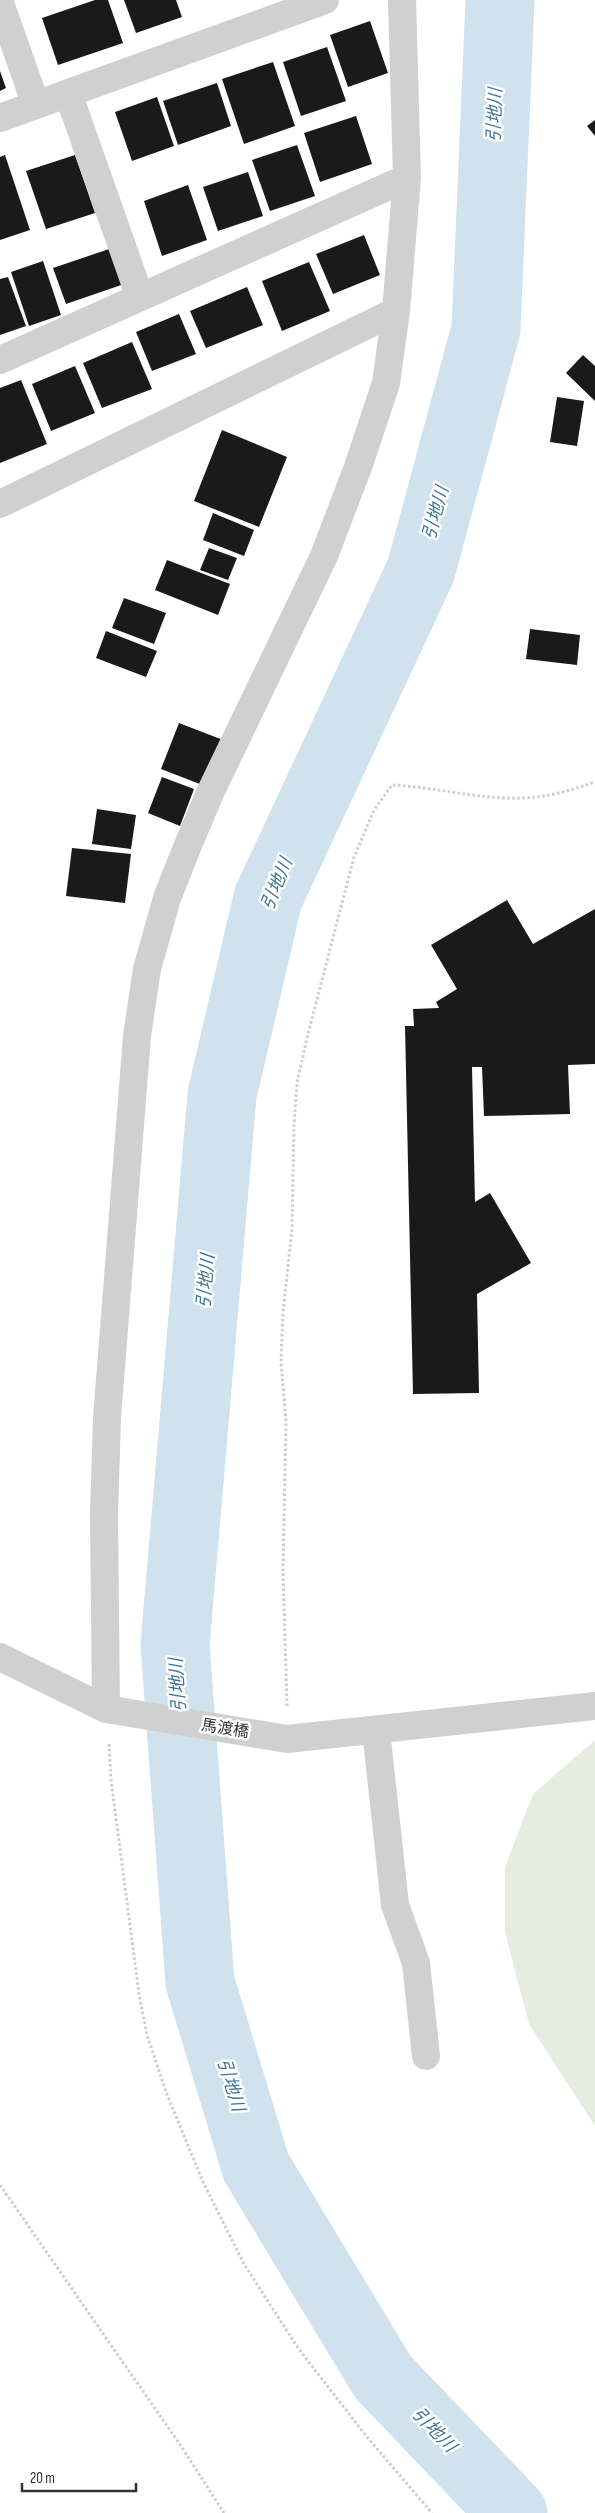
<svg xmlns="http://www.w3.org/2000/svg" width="595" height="2513" font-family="'Sofia Sans Condensed','Noto Sans JP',sans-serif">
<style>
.green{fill:#e6ecdf}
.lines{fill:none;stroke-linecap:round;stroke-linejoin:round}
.river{stroke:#cfe2ee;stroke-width:69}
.building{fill:#1a1a1a}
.path{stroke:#cdcdcd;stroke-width:3;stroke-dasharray:2.5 2.5;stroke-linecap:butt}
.street{stroke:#d0d0d0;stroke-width:28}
.labels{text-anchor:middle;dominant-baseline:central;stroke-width:5;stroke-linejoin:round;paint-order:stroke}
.street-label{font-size:16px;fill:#333;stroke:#fff}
.water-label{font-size:18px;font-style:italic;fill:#3f7597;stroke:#fff}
</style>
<rect width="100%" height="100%" fill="#fff"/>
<!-- green -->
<path class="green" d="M595,1740V2126L529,2024L505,1932V1867L533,1794Z"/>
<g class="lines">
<!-- river -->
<path class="river" d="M500,0L486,329L421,570L268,898L222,1095L175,1645L200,1982L256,2167L383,2377L513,2513"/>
</g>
<!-- building -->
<path class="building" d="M95,0H108L123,43L58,65L42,18Z
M124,0H176L182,17L136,33Z
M370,21L388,73L348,87L330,35Z
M327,47L346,101L301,116L283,62Z
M273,62L295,126L244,144L222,79Z
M0,71L6,88L0,91Z
M217,83L231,126L178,145L163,101Z
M157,97L174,146L132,161L115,112Z
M356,116L372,164L320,182L304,133Z
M595,120V136L587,126Z
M297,145L315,196L270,211L252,160Z
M5,155L30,230L0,240V157Z
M75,155L95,213L46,229L26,171Z
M248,172L263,216L218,231L203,187Z
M188,185L207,240L162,256L144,201Z
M364,235L380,275L333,294L316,254Z
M115,247L127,283L66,304L53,268Z
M43,261L61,315L29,326L11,272Z
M309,262L330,311L282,331L262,281Z
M8,277L26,326L0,335V279Z
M247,287L263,325L206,348L190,311Z
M179,314L196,354L152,371L136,332Z
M132,342L152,389L102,408L83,363Z
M583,355L595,366V401L566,373Z
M75,366L95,413L51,431L32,384Z
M21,380L47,444L0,463V388Z
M557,397L584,401L577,446L550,442Z
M222,430L287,457L259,527L194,501Z
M213,513L254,530L244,556L203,540Z
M209,548L237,558L228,580L200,570Z
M167,560L230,584L218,615L155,590Z
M124,598L166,613L154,644L112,628Z
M530,629L580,635L577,665L526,659Z
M106,631L157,651L146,677L96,658Z
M179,723L223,740L205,786L161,769Z
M162,777L194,789L180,826L148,813Z
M97,809L136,815L131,849L92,844Z
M72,848L131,854L125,903L66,896Z
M507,900L533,944L595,909V1064L568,1065L570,1114L484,1116L482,1067H472L475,1202L490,1193L531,1263L477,1294L479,1393L413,1394L405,1026H414L413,1009L439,1008L436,1002L457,989L431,945Z"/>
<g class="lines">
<!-- path -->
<path class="path" d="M287,1706L283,1571L286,1422L281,1362L283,1313L292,1229L294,1125L297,1083L307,1038L354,857L374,810L392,785C436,787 479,800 523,798C549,797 572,790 595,782
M109,1744L111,1780L139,1994L147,2035L166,2092L203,2182L244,2264L298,2348L367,2437L432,2513
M0,2185L181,2446L224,2513"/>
<!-- street -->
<path class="street" d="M0,3L36,105
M68,93L140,297
M0,118L325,0
M0,360L407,178
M0,504L396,311
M0,1657L106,1709L287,1739L595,1706
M106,1709L104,1514L107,1418L137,1036L147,969L167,898L186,850L210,793L324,556L358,467L386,383L396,311L407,178L402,0
M376,1730L395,1905L416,1963L426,2056"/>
</g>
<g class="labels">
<!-- street labels -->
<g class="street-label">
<text transform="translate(225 1729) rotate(9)">馬渡橋</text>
</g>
<!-- water labels -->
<g class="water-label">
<text transform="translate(495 115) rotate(-88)">引地川</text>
<text transform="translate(436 513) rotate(-75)">引地川</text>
<text transform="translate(277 884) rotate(-68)">引地川</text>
<text transform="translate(206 1281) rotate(-85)">引地川</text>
<text transform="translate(178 1685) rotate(-94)">引地川</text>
<text transform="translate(231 2085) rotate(73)">引地川</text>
<text transform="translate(434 2430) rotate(46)">引地川</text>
</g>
</g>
<!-- scale -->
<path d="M22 2483v8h114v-8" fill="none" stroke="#333333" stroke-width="2.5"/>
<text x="30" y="2483" font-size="15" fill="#333333" stroke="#ffffff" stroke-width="4" paint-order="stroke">20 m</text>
</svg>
